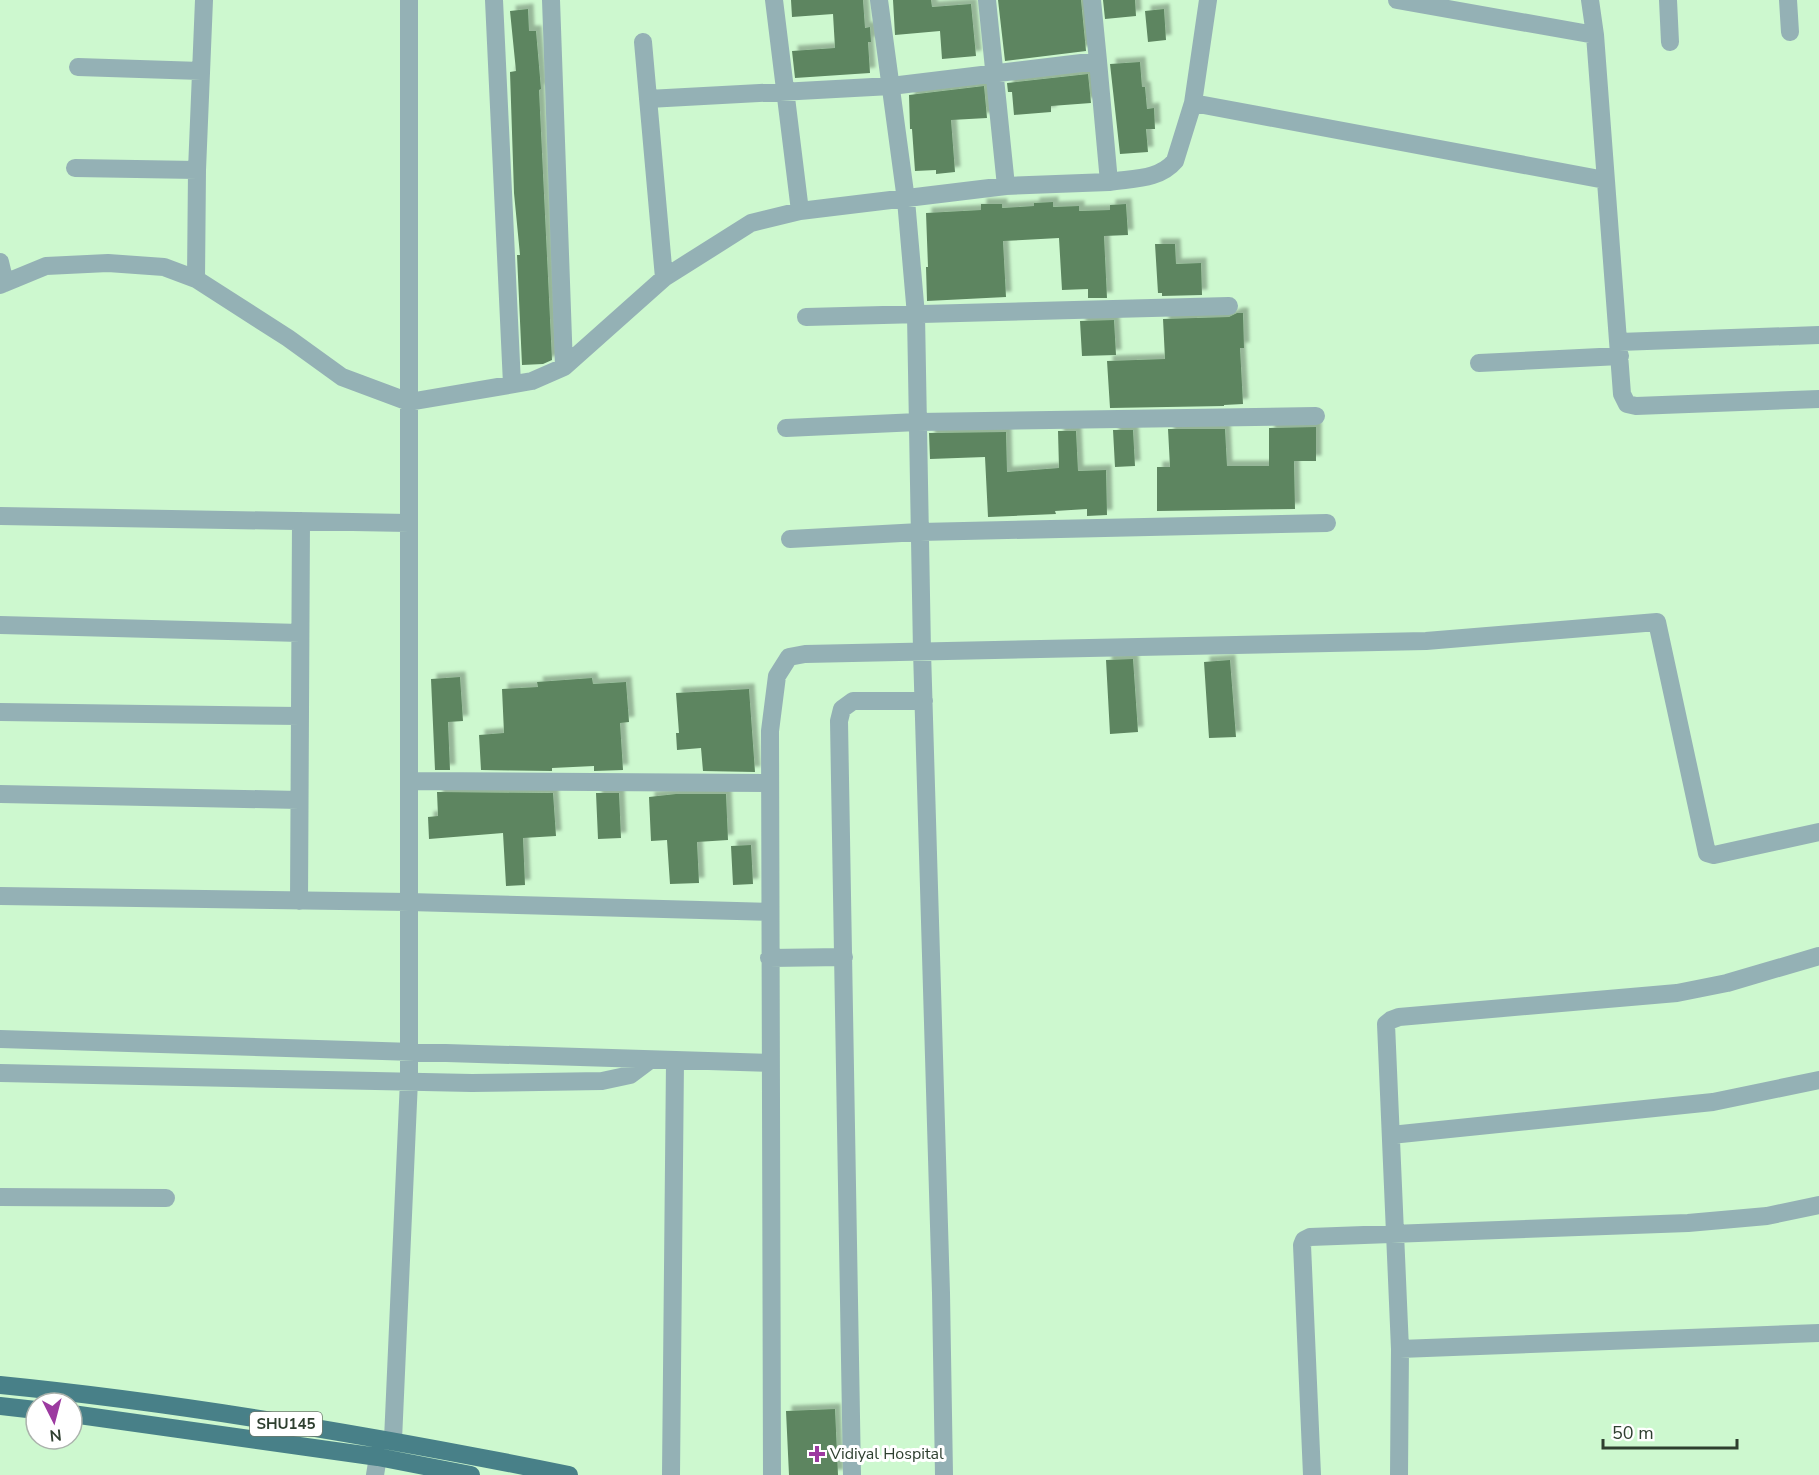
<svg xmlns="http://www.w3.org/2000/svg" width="1819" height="1475" font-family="'Nunito Sans',sans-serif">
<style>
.building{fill:#5d8560;filter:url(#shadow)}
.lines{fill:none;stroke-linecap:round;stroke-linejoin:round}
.minor{stroke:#94b1b5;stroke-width:18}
.major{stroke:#488088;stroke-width:18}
.poi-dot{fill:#9c3aa0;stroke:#fff;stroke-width:2}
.labels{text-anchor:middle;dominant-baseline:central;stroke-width:6;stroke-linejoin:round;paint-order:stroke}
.shield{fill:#fff;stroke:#6d796d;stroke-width:1.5}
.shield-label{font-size:15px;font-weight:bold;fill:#2e3f2f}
.poi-label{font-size:16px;fill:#2e3f2f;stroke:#fff;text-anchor:start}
</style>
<defs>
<filter id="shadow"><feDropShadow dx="5.5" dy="-5.5" stdDeviation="1.5" flood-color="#0004"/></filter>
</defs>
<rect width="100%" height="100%" fill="#cdf8cf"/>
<!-- building -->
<path class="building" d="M791,0H863L865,28L870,27L871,42H868L870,73L795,78L792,51L835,48L833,14L792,17Z
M893,0H931L932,7L971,4L976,56L942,59L940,31L895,35Z
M998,0H1081L1086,51L1005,61Z
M1103,0H1135L1136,16L1105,19Z
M528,9L529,31H536L541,89L539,90L552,360L543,364L522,365L517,255H520L514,193L510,72L516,71L510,11Z
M1164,9L1166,40L1148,42L1145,11Z
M1140,62L1142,87H1145L1147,109L1154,108L1155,129H1146L1148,152L1120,154L1110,64Z
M1088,74L1091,103L1051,106V112L1014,115L1012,92H1008L1007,83Z
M984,86L987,118L951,120L955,172L936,174V170L915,171L912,129H910L909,95Z
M1053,202V207L1079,206V211L1110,210V205L1126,204L1128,235L1104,236L1107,298H1088V289L1062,290L1059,238L1003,241L1006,297L927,301L926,267H928L926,213L981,210V204H1002V208L1034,206V203Z
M1155,244H1175L1176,264L1201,263L1202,295L1162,296V293H1158Z
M1237,313H1243L1244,348H1240L1243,404L1224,405V406L1110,408L1107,361L1165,359L1163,319L1229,317Z
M1114,320L1116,355L1082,356L1080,321Z
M1316,427V461H1294L1295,509L1157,511V467H1170L1168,429H1225L1227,466H1269V428Z
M1113,430H1133L1135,466L1115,467Z
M1058,431H1076L1078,471L1106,470L1107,515L1087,516V509L1055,511L1056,514L988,517L985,457L930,459L929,433L1006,432L1007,472L1059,468Z
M1133,659L1138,732L1110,734L1106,660Z
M1230,660L1236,737L1209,738L1204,662Z
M460,677L463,721L448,722L450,770H435L431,679Z
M592,678L593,684L626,682L629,722L620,723L623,770L594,771V766L552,768V771L481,770L479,735L504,733L502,689L538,687L537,682Z
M749,689L755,772L703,771L701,748L677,750L676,733H679L676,693Z
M437,792L553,793L556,836L523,838L525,885L506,886L503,833L429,839L428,817L438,816Z
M596,793H619L621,838L598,839Z
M676,794H726L728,840L697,842L699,883L670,884L667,840L651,841L649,797Z
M751,845L753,884L733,885L731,846Z
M835,1409L838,1475H789L786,1411Z"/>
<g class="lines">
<!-- minor -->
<path class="minor" d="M494,0L512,384
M551,0L564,367
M774,0L800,211
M879,0L906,200L916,315L922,651L941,1293L944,1475
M987,0L1006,186
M1397,0L1595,35
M1590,0L1595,35L1622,394L1627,404L1636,406L1819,399
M1668,0L1670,42
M1788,0L1790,32
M643,42L664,278
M78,67L201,71
M648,99L891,86L1098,61L1092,0
M1193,103L1605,180
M75,168L197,170
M1109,182C1133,178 1159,180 1175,161L1193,103L1208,0
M0,262L5,283
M196,279L197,170L204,0
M0,285L46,266L108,263L164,267L196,279L288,338L342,377L409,402L532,381L564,367L664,278L751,223L800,211L1006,186L1109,182L1098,61
M806,317L1229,306
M1619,342L1819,335
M1479,363L1620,356
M786,428L918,422L1316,416
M0,516L409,523
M790,539L920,532L1327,523
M0,625L300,633
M0,712L300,716
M409,781L770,783
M0,794L299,800
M0,896L409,902L769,912
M299,901L301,521
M769,958L844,957
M0,1039L769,1063
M0,1073L472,1083L602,1081L630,1075L650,1060
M1391,1135L1713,1102L1819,1080
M0,1197L166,1198
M1400,1349L1819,1333
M393,1440L409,1080V0
M375,1475L378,1457
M671,1475L675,1061
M772,1475L770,731L777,676L789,657L805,654L1426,641L1657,622L1707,853L1714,855L1819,832
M852,1475L839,721L842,709L853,701H924
M1312,1475L1302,1245L1304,1240L1310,1237L1688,1223L1767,1216L1819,1205
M1399,1475L1400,1349L1386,1024L1391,1020L1399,1017L1677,993L1727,983L1819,956"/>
<!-- major -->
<path class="major" d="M0,1385C191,1404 381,1437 569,1475
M0,1406L36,1410
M72,1414L378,1457L471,1475"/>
</g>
<!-- markers -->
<path class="poi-dot" d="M814 1445h6v6h6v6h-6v6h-6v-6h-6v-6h6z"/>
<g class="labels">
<!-- shield labels -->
<rect class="shield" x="250" y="1412" width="72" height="24" rx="4.5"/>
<g class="shield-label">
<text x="286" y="1424">SHU145</text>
</g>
<!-- poi labels -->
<g class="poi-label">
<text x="830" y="1454">Vidiyal Hospital</text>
</g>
</g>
<!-- north arrow -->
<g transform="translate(54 1421) rotate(174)"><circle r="28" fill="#ffffff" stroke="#abb2ac" stroke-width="1.5"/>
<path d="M0-4.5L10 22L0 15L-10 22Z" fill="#9c3aa0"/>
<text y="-9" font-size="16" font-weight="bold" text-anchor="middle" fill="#2e3f2f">N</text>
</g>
<!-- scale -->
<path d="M1603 1439v9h134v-9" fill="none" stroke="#2e3f2f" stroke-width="3"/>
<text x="1612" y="1439" font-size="18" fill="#2e3f2f" stroke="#ffffff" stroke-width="4.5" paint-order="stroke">50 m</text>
</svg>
